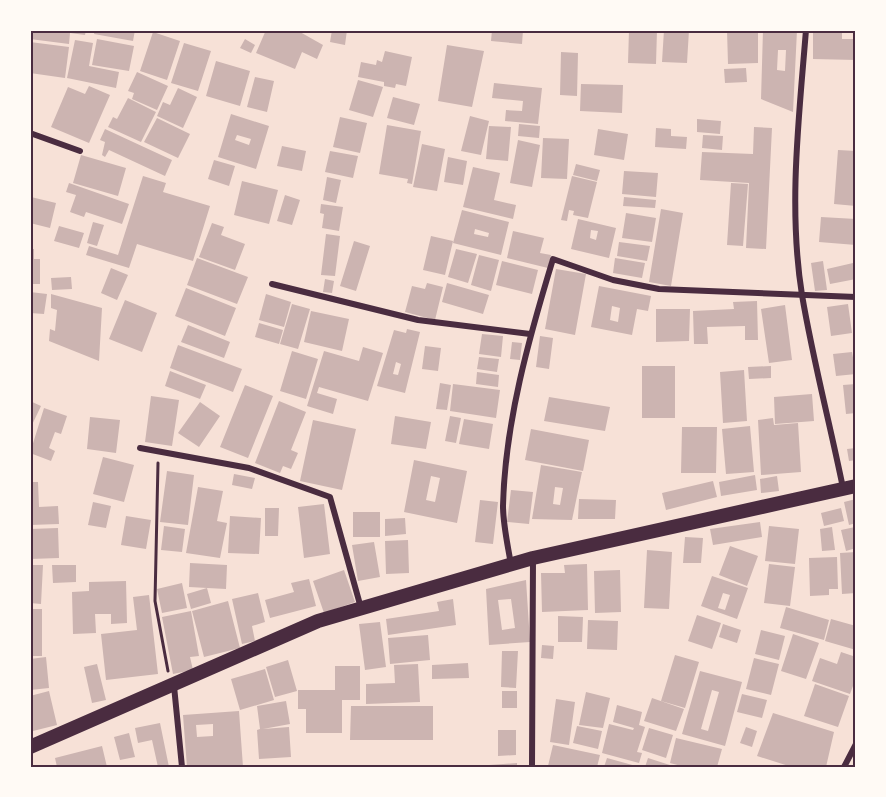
<svg xmlns="http://www.w3.org/2000/svg" width="886" height="797" font-family="'DejaVu Sans',sans-serif">
<style>
.building{fill:#ccb4b1;fill-rule:evenodd}
.lines{fill:none;stroke-linecap:round;stroke-linejoin:round}
.path{stroke:#4a2c40;stroke-width:3}
.minor{stroke:#4a2c40;stroke-width:6}
.primary{stroke:#4a2c40;stroke-width:14}
.neatline{fill:none;stroke:#4a2c40;stroke-width:2}
</style>
<rect width="100%" height="100%" fill="#f7e1d7"/>
<!-- building -->
<path class="building" d="M30,30H86L85,35L70,33L69,44L30,39Z
M95,30H135L133,41L94,34Z
M266,30H301L300,32L323,45L317,59L302,52L295,69L256,53Z
M332,30H347L345,45L330,42Z
M492,30H523L522,44L491,41Z
M629,30H657L656,64L628,63Z
M664,30H689L687,63L662,62Z
M727,30H758V63L728,64Z
M763,30H797L793,112L761,99ZM778,50H786L785,71L777,70Z
M813,30H842V39H853V30H856V60L813,59Z
M153,32L180,41L167,80L140,71Z
M97,39L134,46L129,71L92,65Z
M245,39L255,45L251,53L240,48Z
M75,40L93,43L89,66L119,72L116,88L67,78Z
M30,42L69,47L65,78L30,73Z
M184,43L211,51L198,91L171,83Z
M447,45L484,51L472,107L438,101Z
M385,51L412,57L406,86L396,84L395,88L384,86V82L358,77L361,62L376,65L377,60L382,62Z
M561,52L578,53L577,96L560,95Z
M216,61L250,71L240,106L206,96Z
M746,68L747,82L725,83L724,69Z
M137,72L168,86L157,110L132,99L134,93L128,91Z
M255,77L274,81L267,112L247,107Z
M358,80L383,87L373,117L349,110Z
M494,83L542,88L538,124L505,121L506,110L522,111L523,101L492,98Z
M581,84L623,85L622,113L580,111Z
M89,86L110,95L89,143L51,127L68,87L85,94Z
M178,88L197,97L183,128L157,116L163,102L170,105Z
M393,97L420,104L414,125L387,118Z
M128,98L156,112L141,142L108,127L113,117L117,119Z
M231,114L269,126L256,169L218,157ZM237,135L251,139L249,145L235,140Z
M470,116L489,121L481,155L461,151Z
M340,117L367,123L360,153L333,147Z
M157,118L190,134L178,158L144,142Z
M697,119L721,121L720,134L697,132Z
M519,124L540,126L539,138L518,136Z
M387,125L421,131L412,184L407,183L408,179L379,174Z
M489,126L511,127L508,161L486,159Z
M754,127L772,128L766,249L746,248L749,183L700,180L702,152L753,154Z
M656,128L671,129V136L687,137L686,149L655,147Z
M105,129L172,160L165,176L109,150L105,157L102,155L105,142L100,140Z
M598,129L628,134L624,160L594,155Z
M703,135L723,136L722,150L702,148Z
M543,138L569,139L567,179L541,178Z
M518,140L540,145L532,187L510,183Z
M30,142H33V193H30Z
M422,144L445,149L437,191L413,187Z
M282,146L306,151L302,171L277,166Z
M838,150L856,151V206L834,204Z
M330,151L358,156L353,178L325,172Z
M81,155L126,168L118,196L73,183Z
M448,157L467,161L463,185L444,182Z
M214,160L235,166L229,186L208,179Z
M576,164L600,170L597,181L573,175Z
M473,167L500,173L494,200L516,205L513,219L463,207Z
M624,171L658,173L656,197L622,194Z
M143,176L166,183L163,192L210,206L193,261L137,244L129,268L86,255L89,246L118,255Z
M572,176L597,182L588,218L573,215L574,211L569,210L567,221L561,220Z
M327,177L341,180L336,203L323,200Z
M242,181L278,190L269,224L234,215Z
M69,183L129,204L122,224L86,212L84,217L70,212L76,195L66,192Z
M731,183L748,184L743,246L727,245Z
M285,195L300,200L292,225L277,221Z
M31,197L56,203L50,228L30,223Z
M624,197L656,200L655,208L623,206Z
M321,204L343,207L339,231L322,228L324,214L320,213Z
M661,209L683,213L671,286L649,282Z
M462,210L509,222L501,255L453,243ZM475,229L489,233L488,237L474,234Z
M626,213L656,218L652,242L622,238Z
M821,217L856,219V245L819,242Z
M578,219L616,228L609,258L571,249ZM591,230L598,231L596,240L590,238Z
M93,222L104,225L97,246L87,243Z
M212,223L224,227L221,235L245,244L235,270L199,257Z
M59,226L84,233L79,248L54,241Z
M513,231L544,238L540,253L551,255L548,268L507,258Z
M326,234L340,236L335,276L321,275Z
M431,236L453,241L445,275L423,270Z
M354,241L370,246L356,291L340,286Z
M619,242L650,246L647,261L617,256Z
M30,249H34V259H40V284H30Z
M456,249L477,254L468,283L448,277Z
M479,255L499,260L491,291L471,285Z
M197,258L248,277L237,304L187,285Z
M615,258L645,263L642,278L613,273Z
M502,261L538,270L532,294L496,285Z
M823,261L827,290L815,291L811,263Z
M853,263L856,279L830,284L827,269Z
M111,268L128,275L117,300L101,293Z
M556,269L586,274L575,335L545,329Z
M71,277L72,289L52,290L51,278Z
M325,279L334,281L332,293L323,292Z
M427,283L443,287L435,320L405,312L412,286L425,289Z
M447,283L489,295L483,314L442,302Z
M599,286L651,296L648,311L637,309L632,335L591,327ZM612,306L620,308L618,322L610,320Z
M186,288L236,308L225,336L175,316Z
M30,292L47,294L44,314L30,313Z
M51,294L102,308L99,361L49,341L50,329L55,331L57,310L51,308Z
M266,294L291,302L284,327L259,320Z
M125,300L157,313L142,352L109,339Z
M757,301L758,340H745V326L707,327L708,344H694L693,311L734,309L733,302Z
M292,304L310,309L298,349L280,344Z
M848,304L852,333L831,336L827,307Z
M785,305L792,360L769,363L761,309Z
M656,309H690L689,341L656,342Z
M311,311L349,319L342,351L304,342Z
M259,323L283,330L279,344L255,337Z
M188,325L230,342L224,358L181,342Z
M407,329L420,332L405,393L377,386L394,330L406,333ZM396,362L401,364L398,375L393,374Z
M482,334L503,336L501,357L479,354Z
M540,336L553,338L549,369L536,367Z
M512,342L522,343L520,360L510,359Z
M178,345L242,369L233,392L170,368Z
M425,346L441,348L438,371L422,369Z
M363,347L383,353L368,401L319,387L317,393L337,399L333,414L307,406L324,351L359,361Z
M292,351L318,359L306,399L280,391Z
M852,352L856,374L836,376L833,354Z
M479,357L499,359L497,372L477,369Z
M642,366H675V418H642Z
M771,366V378L749,379L748,367Z
M744,370L747,421L723,423L720,372Z
M170,371L206,385L200,399L165,386Z
M477,372L499,375L498,387L476,384Z
M440,383L451,385L447,410L436,409Z
M453,384L500,390L496,418L450,411Z
M856,384V413L846,414L843,385Z
M245,385L273,396L248,458L220,447Z
M812,394L814,421L775,424L774,397Z
M151,396L179,400L172,446L145,442Z
M549,397L610,407L605,431L544,421Z
M30,401L41,406L30,429Z
M279,401L306,412L291,450L298,453L291,469L283,466L280,473L255,463Z
M200,402L220,416L199,447L178,433Z
M44,408L67,416L61,434L55,432L49,448L55,451L51,461L30,453Z
M395,416L431,422L426,449L391,444Z
M450,416L461,418L456,443L445,441Z
M90,417L120,420L116,453L87,449Z
M773,418L774,425L798,423L801,472L761,475L758,420Z
M464,419L493,424L489,449L459,444Z
M313,420L356,429L342,490L300,481Z
M750,426L754,472L726,474L722,429Z
M682,427H717L716,473H681Z
M531,429L589,440L583,471L525,460Z
M856,448V460L849,461L847,449Z
M103,457L134,465L124,502L93,494Z
M414,460L467,471L457,523L404,512ZM431,476L440,478L435,502L426,500Z
M541,465L582,472L572,520L532,519ZM555,487L563,488L560,505L553,504Z
M167,471L194,475L188,525L160,522Z
M234,474L255,478L252,489L232,485Z
M755,475L757,490L721,496L719,482Z
M777,476L779,491L761,493L760,479Z
M713,481L717,497L666,510L662,493Z
M30,482H38L39,507L58,506L59,524L30,525Z
M198,487L223,491L217,521L227,523L220,558L186,553Z
M511,490L533,492L529,524L507,522Z
M579,499L616,500L615,519H578Z
M856,499V523L849,525L844,502Z
M480,500L498,502L493,544L475,542Z
M93,502L111,506L106,528L88,525Z
M324,504L330,554L304,558L298,507Z
M265,508H279L278,536H265Z
M841,508L844,521L824,526L821,513Z
M353,512H380V537H353Z
M126,516L151,520L146,549L121,545Z
M230,516L261,518L259,554L228,553Z
M405,518L406,534L385,536V519Z
M760,522L762,537L713,545L710,529Z
M164,526L185,529L182,552L161,550Z
M769,526L799,529L795,564L765,561Z
M832,527L835,550L822,551L820,529Z
M855,527L856,548L846,551L841,530Z
M58,528L59,558L30,559V529Z
M685,537L703,538L701,563H683Z
M408,540L409,573L386,574L385,541Z
M374,542L380,577L358,581L352,545Z
M730,546L758,556L747,586L719,575Z
M647,550L672,552L669,609L644,608Z
M856,552V593L842,594L840,553Z
M837,557L838,589H829V595L810,596L809,558Z
M190,563L227,565L226,589L189,587Z
M587,564L588,610L542,612L541,573H565L564,565Z
M769,564L795,567L790,606L764,603Z
M30,565H43L41,604L30,603Z
M52,565H76V582L53,583Z
M344,570L355,602L324,613L313,581Z
M620,570L621,612L595,613L594,571Z
M712,576L748,588L737,619L701,606ZM723,593L730,595L725,610L718,608Z
M309,579L316,606L270,618L265,600L294,592L291,583Z
M526,580L530,642L489,645L486,589ZM511,599L515,628L502,630L498,600Z
M126,581L127,623L111,624V614H95L96,633L73,634L72,592L89,591V582Z
M182,583L187,608L162,613L157,589Z
M207,588L211,603L191,609L187,594Z
M258,593L265,622L252,626L255,641L242,644L232,599Z
M149,595L158,674L106,680L101,634L137,630L133,597Z
M453,599L456,625L388,635L386,619L439,611L437,602Z
M228,601L240,648L204,657L192,611Z
M786,607L829,620L824,640L780,628Z
M30,609H42V656H30Z
M191,611L199,656L190,657L193,670L173,674L162,617Z
M697,615L721,623L712,649L688,641Z
M558,616L583,617L582,642H558Z
M831,619L856,626V650L825,641Z
M588,620L618,621L617,650L587,649Z
M380,622L386,667L365,670L359,624Z
M723,624L741,630L737,643L719,637Z
M761,630L785,636L779,660L755,654Z
M793,634L819,643L806,679L781,671Z
M428,635L430,660L390,664L388,638Z
M542,645L554,646L553,659L541,658Z
M502,651H518L516,688L501,687Z
M841,652L856,657V678L850,694L812,681L820,658L837,664Z
M675,655L699,662L685,708L661,701Z
M46,657L49,688L30,690V659Z
M754,658L779,664L771,695L746,689Z
M288,660L297,691L275,697L266,667Z
M468,663L469,678L432,679V665Z
M97,664L106,700L92,703L84,667Z
M418,664L420,702L366,704V684L395,683L394,665Z
M335,666H360V700H342V733H306V709H298V690H335Z
M265,669L274,700L240,710L231,679Z
M700,671L742,682L725,746L682,734ZM712,690L719,692L708,731L701,729Z
M815,684L849,696L838,727L804,716Z
M49,691L57,725L33,731L30,696Z
M502,691H517V708H502Z
M586,692L610,698L603,728L579,725Z
M742,694L767,700L762,718L737,712Z
M652,698L684,709L676,731L644,721Z
M556,699L575,702L569,745L550,742Z
M286,701L290,724L263,729L289,727L291,757L259,759L257,730L260,729L257,706Z
M617,705L642,712L639,725L645,727L637,752L642,753L639,763L602,753L609,724L633,730L634,728L613,722Z
M351,706H433V740H350Z
M239,711L243,767H187L183,715ZM213,724V736L197,737L196,725Z
M773,713L834,732L826,767H792L757,756Z
M160,723L169,767H158L152,740L138,743L135,728Z
M577,726L602,731L598,749L573,743Z
M746,727L757,731L752,747L740,743Z
M649,728L673,735L666,758L642,750Z
M498,730H516V755L498,756Z
M129,733L135,757L120,760L114,737Z
M676,738L722,749L717,767H685L670,763Z
M553,745L600,755L597,767L548,766Z
M102,746L107,767H57L55,758Z
M607,758L636,766V767H604Z
M648,758L676,767H645Z
M517,763V767H489V765Z"/>
<g class="lines">
<!-- path -->
<path class="path" d="M158,463L155,601L168,671"/>
<!-- minor -->
<path class="minor" d="M806,30C799,117 788,208 802,295C813,360 830,424 843,488
M30,133L80,151
M272,284L418,320L530,334
M140,448L249,468L330,497L361,608
M511,565C508,546 503,525 503,506C505,422 529,338 553,259L613,280L659,289L856,297
M174,686L182,767
M532,767L533,559
M844,767L856,744"/>
<!-- primary -->
<path class="primary" d="M30,747L318,621L533,558L856,486"/>
</g>
<!-- border -->
<rect width="886" height="797" fill="none" stroke="#fffaf5" stroke-width="63"/>
<rect x="32" y="32" width="822" height="734" class="neatline"/>
</svg>
